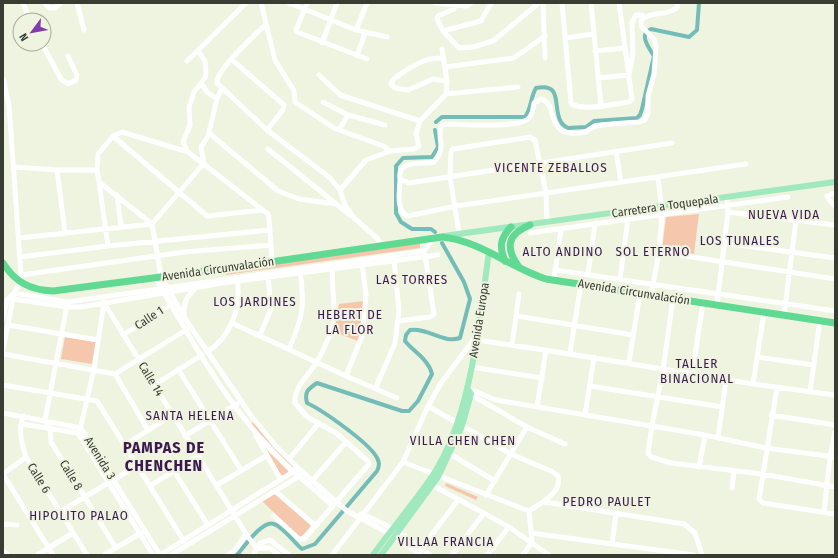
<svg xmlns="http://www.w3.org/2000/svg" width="838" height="558" font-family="'Fira Sans Condensed',sans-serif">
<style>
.green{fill:#f5c8ad}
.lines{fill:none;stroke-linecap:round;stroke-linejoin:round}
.canal{stroke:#74bcb7;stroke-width:4}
.minor{stroke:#fff;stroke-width:5}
.major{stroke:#a0e8be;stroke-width:6}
.highway{stroke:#60d993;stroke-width:7}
.labels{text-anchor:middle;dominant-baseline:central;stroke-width:4;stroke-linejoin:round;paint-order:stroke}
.street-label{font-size:12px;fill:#393c33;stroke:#eef4df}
.neighbourhood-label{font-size:13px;letter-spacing:1px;fill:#3b1950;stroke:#eef4df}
.district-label{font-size:16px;font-weight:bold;letter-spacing:1px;fill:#3b1950;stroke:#eef4df}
</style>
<rect width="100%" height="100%" fill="#eef4df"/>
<!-- green -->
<path class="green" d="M699,214L694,254L662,249L666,217Z
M420,243V248L226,275V270Z
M364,301L358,341L334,332L339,304Z
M65,337L96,342L92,364L61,359Z
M253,422L294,466L292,467L251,424Z
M266,449L288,471V473L281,476Z
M446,483L478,497L476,500L445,486Z
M274,493L310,525V527L301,537L300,538L262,501Z"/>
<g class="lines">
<!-- canal -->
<path class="canal" d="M436,122L442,117H525C532,107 530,98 536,88C564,82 552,108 561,122C562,124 566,127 568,128L586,127L594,121L637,118L640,115L642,109L654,56C649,48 638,34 651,29L689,37L697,30L699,3
M435,232L431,229H412L401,222L396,213V166L403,158L432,157L438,147L435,130
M237,555C244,547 263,519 274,524C285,528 293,542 302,549L315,544L377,471C379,467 380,464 378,460C373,445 322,410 307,403C304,392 308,389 317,383L402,411H409L418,401L432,374C429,360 414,352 405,341L406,335L410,330C427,327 443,344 460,338L470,299L464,282L442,243"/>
<!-- minor -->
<path class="minor" d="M23,3L30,20
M45,3L49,8H55L61,3
M77,3L84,30
M261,3L275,60L294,91L295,102L334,128L383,146L391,151
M289,3L356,30L367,3
M307,3L296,30L297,32L367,59
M435,3L466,6L471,3
M454,3V9L438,16L437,19L443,31L459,48L473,47L493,41L539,3
M543,3L545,58
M562,3L571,103C579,112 617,104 629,102L632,99L619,3
M591,3L601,106
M266,24C257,33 215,71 217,83L267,130L329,177L340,190L345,205L354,218L377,238L381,245
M356,30L387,37
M443,31L481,21L491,3
M565,38L594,34
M322,43L337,3
M42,44L61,79L68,84L76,80L77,75L68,56
M595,51L625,48
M357,56L365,33
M443,58C437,58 431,58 424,61C416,64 393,76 391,84L395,88L408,90L433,79L447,81
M231,59L284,105L283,110L267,130
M187,61L246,3
M445,67L514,58L545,36
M319,75L340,95L420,121
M598,78L629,75L633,53L632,22L636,15H642L643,18
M3,79L9,105L21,275L20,283L14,293L3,350
M201,83L207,92L217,99
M222,88L217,99L208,136L201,147L204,163L152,224L161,276L184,317L252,417L275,445L298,468L339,504L347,511L394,536L421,555
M446,94L518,87
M323,102L348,115L385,125
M339,130L348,115
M209,133L278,191L299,199L336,204L350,215
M113,136L207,216L262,210
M672,143L409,183L400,179C397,159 421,165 434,162C447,146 437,142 441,126L445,124C461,124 520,129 529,118C533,114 533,108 534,103L541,99C554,103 550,117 557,126C562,134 577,135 585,132C589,130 592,127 596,126C610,123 626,123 639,122L645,120L648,113V96L654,74L656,47L654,39L641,26V20C654,10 664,17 677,8V3
M268,149L335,203
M616,151L621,182
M188,152L183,142L190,125L189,107L194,92L205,78L206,73L205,61L198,51
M14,167L57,170H97L99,182L152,224
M57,170L65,233
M97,170L98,154L113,136L122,132L188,152L268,214L269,218L272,261
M400,179C400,189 395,212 408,216L456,206L746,164
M99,182L108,246
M340,190L366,160L391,151L414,149L419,146L416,134L420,121L446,94L447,81L442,49
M835,193L827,196L829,200L835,206
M117,195L121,226
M728,212L835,225
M530,233L788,197
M459,234L450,176L451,152L453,149L530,137L535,140L546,193L547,223
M19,238L152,224
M724,243L835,258
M659,252L835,279
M20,257L108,246L270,230
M555,270L835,311
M588,274L595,224
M21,275L184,252L271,245
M155,277C184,327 215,384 252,428C275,457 303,480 331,504H336
M620,279L629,211
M554,280L561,229
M651,295L659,252L662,214L658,177
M673,298L663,370L652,426L648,453L651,457L671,463L762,474L835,487
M13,299L67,307H81L223,283L438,255
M104,303L248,537L257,548
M67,305L45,420L50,429L51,442L116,548
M717,305L728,212L727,197
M764,312L753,384L835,395
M784,315L796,220
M184,316C184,303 185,298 195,289
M517,316L633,335
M3,319L7,300L14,293L68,302L424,251L434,237
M398,321L430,317L434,314L425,255
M232,323L346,376L397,398
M8,325L98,340
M123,335L173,303
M260,335L271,309L268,275
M476,340C569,353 661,369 753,384
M512,345L519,294
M289,349C303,317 305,305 300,271
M207,352C231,337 242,306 237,279
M570,353L581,284
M3,354L115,374
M757,357L814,365
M629,362L640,293
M471,367L542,378
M178,369L241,470
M115,374L189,328
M115,374L148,430
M692,375L703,303
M346,376L362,336L366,295L362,263
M3,385L97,401L184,541
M154,385L202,355
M590,386L722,407
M376,387L395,343L399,311L394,259
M467,388L496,400L705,435L766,448L835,457
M777,388L759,499L763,503L835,514
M810,392L820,320
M468,393L527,427L565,444
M428,406L511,454L551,471L558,476C563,492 540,504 529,511L532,542
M537,407L546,350
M3,413L81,428L160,555
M585,415L594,357
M771,415L835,425
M24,416C17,427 22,445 26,457L87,555
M22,424L78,433L153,555
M80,430L94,369L104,302
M185,436L237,404
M256,436L281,480
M718,438L726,380
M125,445L172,415
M450,454L495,481
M289,459L319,423
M403,462L529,511
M699,467L705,435
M174,471L208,525
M3,474L53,555
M3,474L26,457
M114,480L138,465
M312,481L346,442
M217,485L266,456
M432,485L509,527L549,555
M150,486L198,456
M732,488L734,471
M275,491L316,526
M486,495L527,427
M544,502L684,524L695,533L702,555
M60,512L108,483
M824,512L830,457L835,432
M361,514H363L398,531L430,555
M274,516L299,539H304L369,464L368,461L336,433L307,417L295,403C293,388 309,375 316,363C322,354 326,344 330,334C339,313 330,289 333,267
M3,524L17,525
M531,533L694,555
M612,544L616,514
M257,548H270L279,555
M420,550L458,500
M3,551L8,555
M37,555L73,533
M104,555L141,533
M160,555L296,470
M171,555L301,475
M228,555L236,549L246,534
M253,555L260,543L270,540L289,555
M332,555L403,462L428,406L441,383L477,335
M452,555L484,513
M487,555L509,527
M523,555L532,542"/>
<!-- major -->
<path class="major" d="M444,236L835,182
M373,555C392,528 415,502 433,475C472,415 479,321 489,252
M381,555L438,477L462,426L471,394L467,388"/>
<!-- highway -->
<path class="highway" d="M505,261C499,247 500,238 511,227
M3,263C15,282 30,290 53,291L222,269L442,237C481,241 509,267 546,279L835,323
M519,267C505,248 507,234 530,225"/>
</g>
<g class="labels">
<!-- street labels -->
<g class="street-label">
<text transform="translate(665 206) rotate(-8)">Carretera a Toquepala</text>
<text transform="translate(218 269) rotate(-8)">Avenida Circunvalación</text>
<text transform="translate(634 292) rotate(9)">Avenida Circunvalación</text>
<text transform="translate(149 318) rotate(-33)">Calle 1</text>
<text transform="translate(479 320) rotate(-81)">Avenida Europa</text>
<text transform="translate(151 379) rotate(59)">Calle 14</text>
<text transform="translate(100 458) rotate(58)">Avenida 3</text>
<text transform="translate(71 475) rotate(59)">Calle 8</text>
<text transform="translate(39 478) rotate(58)">Calle 6</text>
</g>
<!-- neighbourhood labels -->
<g class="neighbourhood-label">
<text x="551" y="167">VICENTE ZEBALLOS</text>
<text x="784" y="214">NUEVA VIDA</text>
<text x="740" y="240">LOS TUNALES</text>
<text x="563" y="251">ALTO ANDINO</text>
<text x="653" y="251">SOL ETERNO</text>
<text x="412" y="279">LAS TORRES</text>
<text x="255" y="301">LOS JARDINES</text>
<text x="350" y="314">HEBERT DE<tspan x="350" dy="15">LA FLOR</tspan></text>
<text x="697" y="363">TALLER<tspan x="697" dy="15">BINACIONAL</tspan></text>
<text x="190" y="415">SANTA HELENA</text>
<text x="463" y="440">VILLA CHEN CHEN</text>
<text x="607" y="501">PEDRO PAULET</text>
<text x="79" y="515">HIPOLITO PALAO</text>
<text x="446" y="541">VILLAA FRANCIA</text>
</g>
<!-- district labels -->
<g class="district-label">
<text x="164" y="447">PAMPAS DE<tspan x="164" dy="18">CHENCHEN</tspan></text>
</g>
</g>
<!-- border -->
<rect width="838" height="558" fill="none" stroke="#393c33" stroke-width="8"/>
<!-- north arrow -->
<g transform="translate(32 32) rotate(238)"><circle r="19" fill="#eef4df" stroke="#a6aa9a"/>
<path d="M0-3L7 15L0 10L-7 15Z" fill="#823bae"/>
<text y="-6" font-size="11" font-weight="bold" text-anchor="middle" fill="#393c33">N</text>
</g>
</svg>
